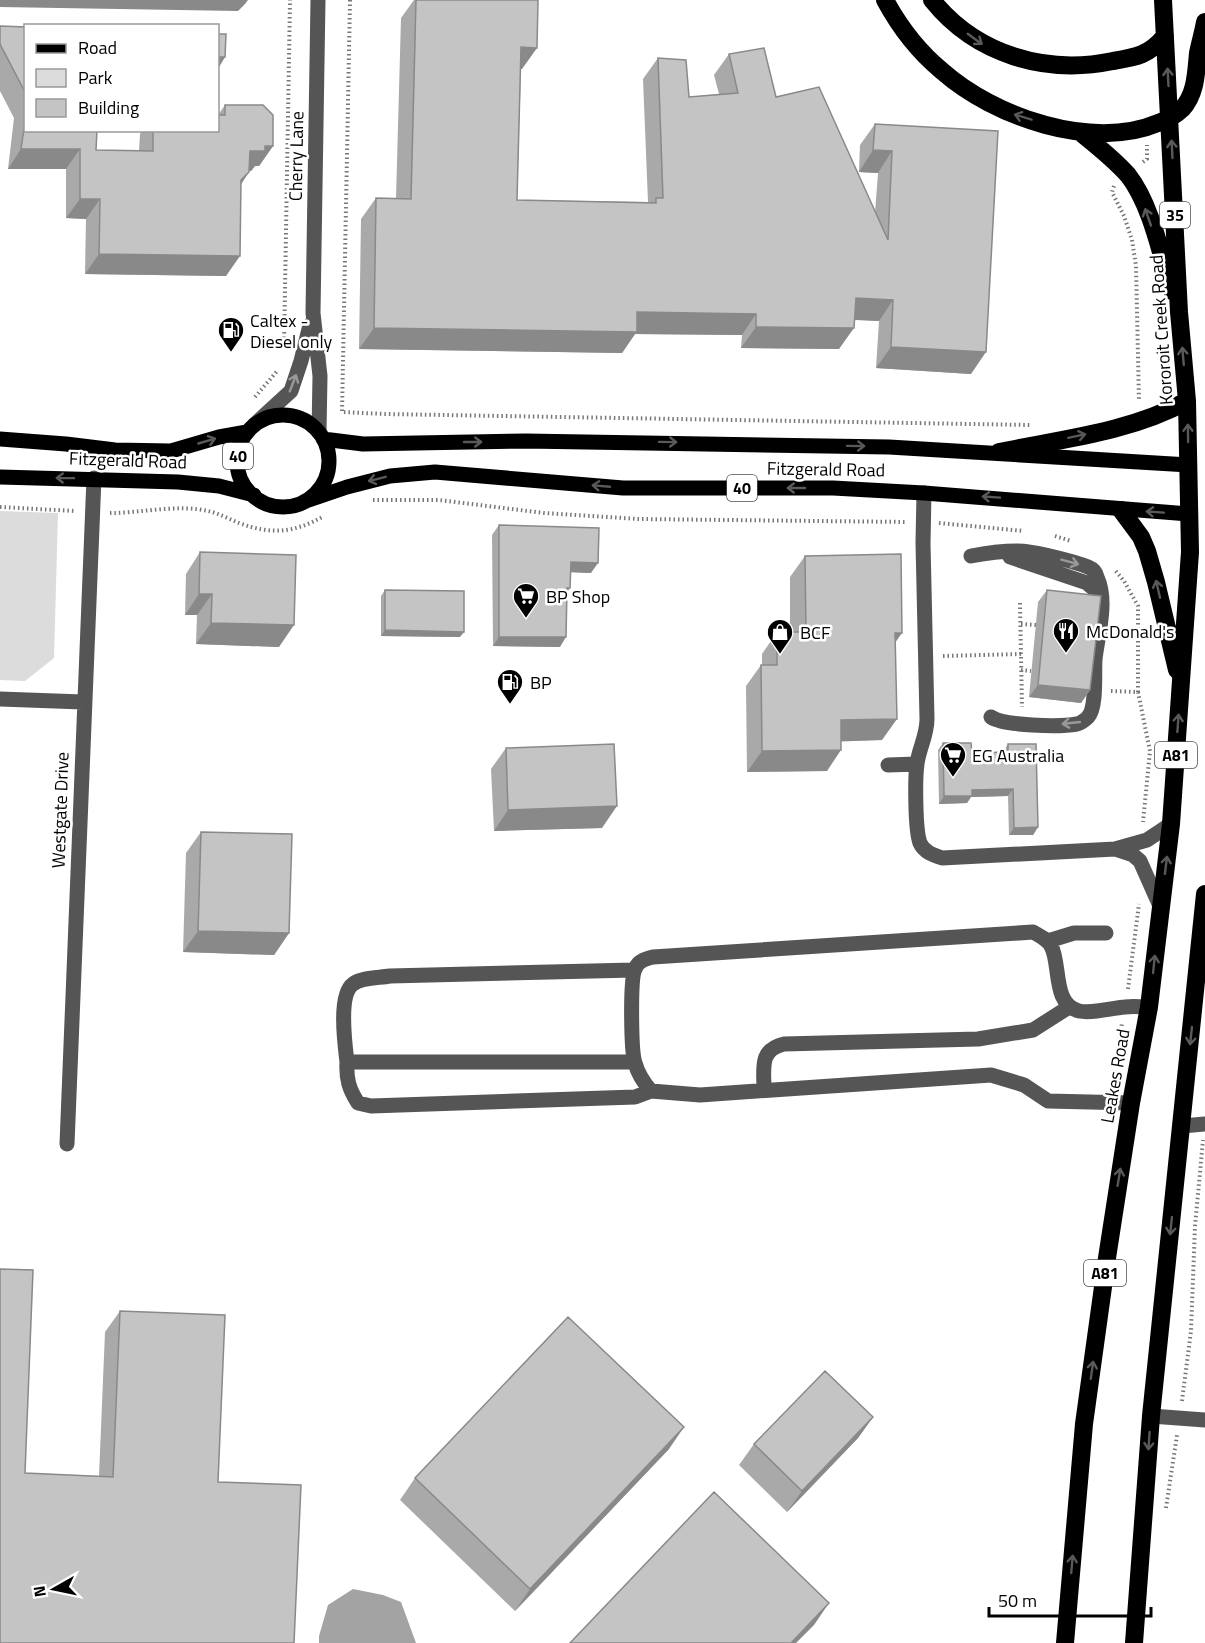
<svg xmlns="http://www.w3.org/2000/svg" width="1205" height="1643" font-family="'Titillium Web',sans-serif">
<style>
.green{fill:#dcdcdc}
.water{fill:#a3a3a3}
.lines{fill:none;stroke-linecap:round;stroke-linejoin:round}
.path{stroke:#777;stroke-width:4;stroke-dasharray:1.5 3;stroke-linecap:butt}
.minor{stroke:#555;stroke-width:15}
.major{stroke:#000;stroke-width:15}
.highway{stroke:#000;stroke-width:18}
.wall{fill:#a9a9a9}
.shaded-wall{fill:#898989}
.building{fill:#c4c4c4;stroke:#898989;stroke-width:1.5}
.oneway{stroke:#595959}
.oneway2{stroke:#999}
.labels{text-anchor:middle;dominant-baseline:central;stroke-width:5;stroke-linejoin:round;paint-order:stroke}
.shield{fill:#fff;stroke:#4c4c4c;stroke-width:1.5}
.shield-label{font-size:16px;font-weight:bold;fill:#000}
.street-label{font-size:18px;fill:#000;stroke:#fff}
.poi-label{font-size:18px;fill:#000;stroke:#fff;text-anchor:start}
</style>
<rect width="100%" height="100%" fill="#fff"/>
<!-- green -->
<path class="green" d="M0,511L58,513L54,658L25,681L0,680Z"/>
<!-- water -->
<path class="water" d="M353,1589L383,1595L401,1602L416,1643H319V1636L328,1605Z"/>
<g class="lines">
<!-- path -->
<path class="path" d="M350,0L342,412L385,414L1030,425
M1143,162L1147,159V145
M1114,186L1112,192L1124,216L1132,240L1136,266L1139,401
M284,347L290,0
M255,397L278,370
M373,500H439L544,513L639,519L907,522
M0,507L75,511
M110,513C141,513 178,504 208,511C218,513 229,519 239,523C271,535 294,533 324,516
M939,523L1024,531
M1055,536L1071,541
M1020,603L1022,707
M1021,624L1036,625
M943,656L1021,654
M1021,670L1031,671
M1111,691L1138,692V606L1124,581L1114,569
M1138,692L1150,751L1143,822
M1128,989L1139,904
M1116,1066L1122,1023
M1182,1401L1191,1331L1195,1226L1203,1140
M1166,1508L1177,1435"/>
<!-- minor -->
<path class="minor" d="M318,0L313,313L320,376L319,432
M254,425L291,391L301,361L310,325
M924,493L923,543L927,719C927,736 919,748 917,764C915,778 915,830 920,843C924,852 933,855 942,858L1115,849L1147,840L1171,824
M971,556C986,553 1001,551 1017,551C1033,551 1073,561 1088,567C1093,569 1096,572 1097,577C1108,601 1098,634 1095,659C1094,674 1097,707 1088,717C1085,720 1081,723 1077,724C1060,727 1004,726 991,717
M1010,557L1087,583L1094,589L1100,599
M0,699L83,702
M888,765L917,764
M1115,849L1133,855L1140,861L1160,906
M1048,941L1074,933H1106
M634,970L390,976C379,978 362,977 353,984C338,995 345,1045 347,1062H634
M347,1062C346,1079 349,1089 358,1103L371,1106L635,1097L651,1091
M764,1089C764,1068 759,1050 784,1044L978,1039L1033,1030L1069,1007
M1131,1103L1048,1101L1024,1085L991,1075L700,1095L651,1091C644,1083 638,1074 635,1063C631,1052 630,979 635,969C638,961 645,959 653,957L1033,932C1040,936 1047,939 1051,946C1061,963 1052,1005 1079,1011C1093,1014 1111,1008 1125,1007C1133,1006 1141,1007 1149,1007
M1182,1126L1205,1124
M67,1144L94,478
M1151,1416L1205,1420"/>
<!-- major -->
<path class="major" d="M237 461a46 46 0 1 1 92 0a46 46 0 1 1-92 0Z
M0,439L66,444L115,450L171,451L219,437L247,432
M323,439L363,444L526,441L889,447L1189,465
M0,477L178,482L219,486L254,495
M306,501L347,487L390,476L435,472L623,488H833L924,493L1189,514"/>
<!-- highway -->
<path class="highway" d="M885,0C899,26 919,52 942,71C994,117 1092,151 1158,123C1167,120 1175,116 1182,109C1196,94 1196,73 1198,53C1200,43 1203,33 1205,22
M932,0C976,55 1046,75 1113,61C1137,57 1149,55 1165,36
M1080,132C1096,145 1114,159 1128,175C1151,204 1161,255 1172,291
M999,452C1063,439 1130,432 1187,401
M1121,510L1141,537L1147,551L1156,582L1177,670
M1065,1643L1084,1424L1107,1258L1131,1103L1149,1007L1171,824L1190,552L1187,401L1179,312L1163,0
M1134,1643L1151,1416L1205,894"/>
</g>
<!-- wall -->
<path class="wall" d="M414,0H521L522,69H521L517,200L648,202L643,79L658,58L689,97L719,94L714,75L729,54L776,97L875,213L878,173L859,172L860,145L875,124L998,131L971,374L876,368L879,321L854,320L839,349L741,348L742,335L635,334L622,353L359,349L361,219L376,198H396L401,18Z
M0,26L26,27V130L96,150L139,151L140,134L142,130H218V115L225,105L273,146L259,166H255L251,171H249L241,184L226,276L85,274L86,219L66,218V169H8L14,118L0,91Z
M499,525L591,573L571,572L570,588L567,593L560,647L493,646L492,535Z
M200,552L279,647L196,644L197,615H185L186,574Z
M805,556L895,642L882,740L841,741L827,771L747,772L746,686L761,665H762V654L777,632H790V577Z
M385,590L460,637L381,636V596Z
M1047,590L1090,690L1081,703L1029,697L1038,602Z
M943,743L972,753L1003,752L1008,744L1038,827L1033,835H1009L1008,796L971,797L967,803L939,804L938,750Z
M506,748L602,828L494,831L491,769Z
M201,832L289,933L274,955L183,952L186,853Z
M120,1311L218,1482L25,1473L99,1476L105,1332Z
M873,1417L858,1438L787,1512L739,1465L754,1444Z
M669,1449L515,1611L400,1500L415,1478Z"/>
<!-- shaded-wall -->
<path class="shaded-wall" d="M0,0H248L245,4L238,11L0,7Z
M521,47L537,48L522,69L507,68Z
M218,57H225L218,69Z
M265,146H273L259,166H255L251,171L236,170L250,151Z
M21,149H80L66,169H8Z
M873,150L892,151L878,173L859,172Z
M249,172L236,192L241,180Z
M80,199H100L86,219L66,218Z
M99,254L240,256L226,276L85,274Z
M856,298L893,300L879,321L841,319Z
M637,312L756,314L742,335L635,334L622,353L359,349L374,328Z
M756,327L854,328L839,349L741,348Z
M891,347L986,352L971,374L876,368Z
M571,562L598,563L591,573L564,572Z
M199,594H212L197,615H185Z
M211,623L294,625L279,647L196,644Z
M385,630L464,632L460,637L381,636Z
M895,633H902L887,654Z
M499,637H566L560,647L493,646Z
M1038,685L1090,690L1081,703L1029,697Z
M897,719L882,740L826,742L841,720Z
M841,750L827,771L747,772L762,751Z
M1013,789L1008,796L971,797L967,803L939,804L944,796L972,790Z
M617,806L602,828L494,831L508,810Z
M1038,827L1033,835H1009L1014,828Z
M198,931L289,933L274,955L183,952Z
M873,1417L858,1438L787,1512L802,1491Z
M684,1427L669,1449L515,1611L530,1589Z
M829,1603L814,1625L796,1643H791Z"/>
<!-- building -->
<path class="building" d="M416,0H538L537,48L521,47L517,200L656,203V198H663L658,58L686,60L689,97L738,93L729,54L764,48L776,97L819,87L888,240L892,151L873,150L875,124L998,131L986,352L891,347L893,300L856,298L854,328L756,327V314L637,312V332L374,328L376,198L411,199Z
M0,26L26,27V94L0,44Z
M218,34H226L225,57H218Z
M225,105H263L273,115V146H265V151H250L249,172L241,180L240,256L99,254L100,199H80V149H21L26,115V130H97L96,150L153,151V130H218V115H225Z
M499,525L599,528L598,563L571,562L570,588H567L566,637H499Z
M200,552L296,555L294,625L211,623L212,594H199Z
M901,554L902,633H895L897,719L841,720V750L762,751L761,665H777V632H806L805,556Z
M385,590L464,591V632L385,630Z
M1047,590L1101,596L1090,690L1038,685Z
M943,743H971L972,753L1008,752V744H1036L1038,827L1014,828L1013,789L972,790V796H944Z
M614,744L617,806L508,810L506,748Z
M201,832L292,834L289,933L198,931Z
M0,1269L33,1270L25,1473L113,1477L120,1311L225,1315L218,1482L301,1485L294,1643H0Z
M568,1317L684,1427L530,1589L415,1478Z
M825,1371L873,1417L802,1491L754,1444Z
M714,1492L829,1603L791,1643H570Z"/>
<!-- one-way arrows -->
<defs><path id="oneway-shaft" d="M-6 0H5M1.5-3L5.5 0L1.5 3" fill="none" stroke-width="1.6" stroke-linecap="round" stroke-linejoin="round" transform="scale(1.5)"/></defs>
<g class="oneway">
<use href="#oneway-shaft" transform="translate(975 39) rotate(36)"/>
<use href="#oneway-shaft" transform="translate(1168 77) rotate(-93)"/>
<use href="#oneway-shaft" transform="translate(1023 117) rotate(-163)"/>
<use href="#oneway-shaft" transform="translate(1172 149) rotate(-93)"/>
<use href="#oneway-shaft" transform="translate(1148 217) rotate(-109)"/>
<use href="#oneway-shaft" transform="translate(1183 356) rotate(-95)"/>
<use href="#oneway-shaft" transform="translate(1188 433) rotate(-91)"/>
<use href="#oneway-shaft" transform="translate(1077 436) rotate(-12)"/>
<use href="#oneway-shaft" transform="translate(207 441) rotate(-16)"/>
<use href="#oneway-shaft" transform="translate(473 442)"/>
<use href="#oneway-shaft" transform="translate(668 442) rotate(1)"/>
<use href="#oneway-shaft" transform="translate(856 446) rotate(1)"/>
<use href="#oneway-shaft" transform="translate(65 478) rotate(-179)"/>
<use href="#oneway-shaft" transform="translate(377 479) rotate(166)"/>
<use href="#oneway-shaft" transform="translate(601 486) rotate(-175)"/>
<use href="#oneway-shaft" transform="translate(796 488) rotate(-180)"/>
<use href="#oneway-shaft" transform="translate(991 497) rotate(-176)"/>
<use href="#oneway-shaft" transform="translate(1155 512) rotate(-176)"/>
<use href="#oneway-shaft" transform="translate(1158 589) rotate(-103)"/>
<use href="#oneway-shaft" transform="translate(1178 723) rotate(-86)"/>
<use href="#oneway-shaft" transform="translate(1166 865) rotate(-83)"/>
<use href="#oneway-shaft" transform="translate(1154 964) rotate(-84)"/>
<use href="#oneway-shaft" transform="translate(1191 1036) rotate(96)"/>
<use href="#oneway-shaft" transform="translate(1119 1177) rotate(-81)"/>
<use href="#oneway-shaft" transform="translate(1171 1226) rotate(96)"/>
<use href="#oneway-shaft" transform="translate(1092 1370) rotate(-82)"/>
<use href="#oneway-shaft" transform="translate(1149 1441) rotate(94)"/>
<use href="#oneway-shaft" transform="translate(1072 1564) rotate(-85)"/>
</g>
<g class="oneway2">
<use href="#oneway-shaft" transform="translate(293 383) rotate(-69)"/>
<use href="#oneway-shaft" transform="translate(1070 562) rotate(15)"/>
<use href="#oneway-shaft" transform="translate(1071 723) rotate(174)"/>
</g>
<!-- icons -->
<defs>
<g id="fuel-pin" transform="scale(1.35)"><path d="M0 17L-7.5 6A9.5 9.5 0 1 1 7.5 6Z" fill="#000" stroke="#fff"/><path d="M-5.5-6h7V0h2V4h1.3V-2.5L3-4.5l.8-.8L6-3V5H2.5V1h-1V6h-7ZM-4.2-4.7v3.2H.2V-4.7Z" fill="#fff"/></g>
<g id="supermarket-pin" transform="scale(1.35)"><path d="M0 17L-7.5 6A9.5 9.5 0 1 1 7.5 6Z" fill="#000" stroke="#fff"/><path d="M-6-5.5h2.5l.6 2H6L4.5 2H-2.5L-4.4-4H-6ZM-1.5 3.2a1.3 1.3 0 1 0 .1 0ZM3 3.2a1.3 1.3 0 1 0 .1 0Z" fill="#fff"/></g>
<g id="restaurant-pin" transform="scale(1.35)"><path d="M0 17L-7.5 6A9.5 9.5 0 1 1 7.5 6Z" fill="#000" stroke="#fff"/><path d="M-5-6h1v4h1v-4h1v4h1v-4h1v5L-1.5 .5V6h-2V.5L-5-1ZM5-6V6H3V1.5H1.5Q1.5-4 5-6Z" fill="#fff"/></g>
<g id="shop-pin" transform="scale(1.35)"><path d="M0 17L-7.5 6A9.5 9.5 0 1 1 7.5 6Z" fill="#000" stroke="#fff"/><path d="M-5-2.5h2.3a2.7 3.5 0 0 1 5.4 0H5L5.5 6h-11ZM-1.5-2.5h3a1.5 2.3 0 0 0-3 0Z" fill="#fff"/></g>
</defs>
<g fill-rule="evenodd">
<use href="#fuel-pin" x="231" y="330"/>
<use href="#supermarket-pin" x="526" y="596"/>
<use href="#restaurant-pin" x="1066" y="631"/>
<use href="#shop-pin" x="780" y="632"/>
<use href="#fuel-pin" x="510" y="682"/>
<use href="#supermarket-pin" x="953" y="755"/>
</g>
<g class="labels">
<!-- shield labels -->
<g class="shield">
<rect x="1160" y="202" width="30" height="26" rx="4.5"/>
<rect x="223" y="443" width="30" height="26" rx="4.5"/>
<rect x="727" y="475" width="30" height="26" rx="4.5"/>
<rect x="1155" y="742" width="42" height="26" rx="4.5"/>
<rect x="1084" y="1260" width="42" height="26" rx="4.5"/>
</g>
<g class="shield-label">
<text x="1175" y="215">35</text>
<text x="238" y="456">40</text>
<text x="742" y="488">40</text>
<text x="1176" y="755">A81</text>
<text x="1105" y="1273">A81</text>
</g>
<!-- street labels -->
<g class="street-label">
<text transform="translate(296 156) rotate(-89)">Cherry Lane</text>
<text transform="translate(1161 330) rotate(-94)">Kororoit Creek Road</text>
<text transform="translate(128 460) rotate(2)">Fitzgerald Road</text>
<text transform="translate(826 469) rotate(1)">Fitzgerald Road</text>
<text transform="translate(60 810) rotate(-88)">Westgate Drive</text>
<text transform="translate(1115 1076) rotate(-80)">Leakes Road</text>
</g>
<!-- poi labels -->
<g class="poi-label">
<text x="250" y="320">Caltex -<tspan x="250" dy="21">Diesel only</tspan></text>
<text x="546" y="596">BP Shop</text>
<text x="1086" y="631">McDonald's</text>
<text x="800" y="632">BCF</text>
<text x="530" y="682">BP</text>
<text x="972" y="755">EG Australia</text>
</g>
</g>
<!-- legend -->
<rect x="24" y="24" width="195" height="108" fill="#ffffff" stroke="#999999" stroke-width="1.5"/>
<rect x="36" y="44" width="30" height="9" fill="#000000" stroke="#999999" stroke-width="1.5"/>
<text x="78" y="54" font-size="18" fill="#000000">Road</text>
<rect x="36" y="69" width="30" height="18" fill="#dcdcdc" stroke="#999999" stroke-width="1.5"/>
<text x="78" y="84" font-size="18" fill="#000000">Park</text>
<rect x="36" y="99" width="30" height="18" fill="#c4c4c4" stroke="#999999" stroke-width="1.5"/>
<text x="78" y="114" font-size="18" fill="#000000">Building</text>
<!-- north arrow -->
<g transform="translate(54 1589) rotate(261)" stroke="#ffffff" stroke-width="4.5" paint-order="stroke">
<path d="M0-4.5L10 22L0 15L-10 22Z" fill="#000000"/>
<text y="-9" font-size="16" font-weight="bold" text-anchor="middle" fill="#000000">N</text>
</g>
<!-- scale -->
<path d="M989 1607v9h162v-9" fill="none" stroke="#000000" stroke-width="3"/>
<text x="998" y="1607" font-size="18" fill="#000000" stroke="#ffffff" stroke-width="4.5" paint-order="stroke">50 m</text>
</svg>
